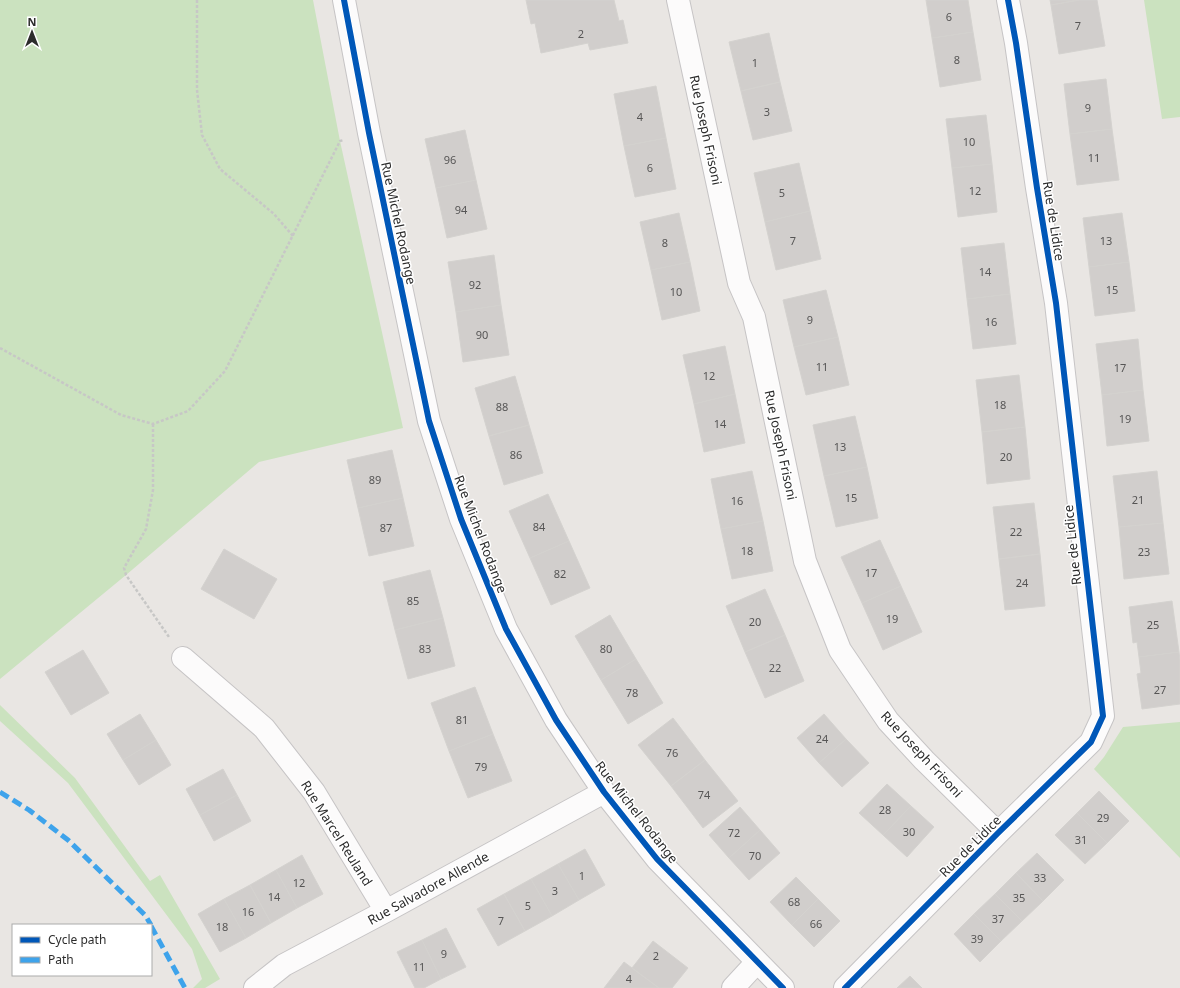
<svg xmlns="http://www.w3.org/2000/svg" width="1180" height="988" font-family="'Noto Sans',sans-serif">
<style>
.green{fill:#cbe2bf}
.building{fill:#d1cecc;stroke:#d4d2cf}
.lines{fill:none;stroke-linecap:round;stroke-linejoin:round}
.minor-casing{stroke:#c6c4c5;stroke-width:24}
.path{stroke:#c7c7c6;stroke-width:2.5;stroke-dasharray:3 2;stroke-linecap:butt}
.minor{stroke:#fcfbfb;stroke-width:22}
.quiet{stroke:#3ea3eb;stroke-width:5;stroke-dasharray:10 5;stroke-linecap:butt}
.cycleway-casing{stroke:#fff;stroke-width:8}
.cycleway{stroke:#0057b8;stroke-width:6}
.labels{text-anchor:middle;dominant-baseline:central;stroke-width:3;stroke-linejoin:round;paint-order:stroke}
.number-label{font-size:11px;fill:#565555}
.street-label{font-size:13px;fill:#2c2c2c;stroke:#fff}
</style>
<rect width="100%" height="100%" fill="#e9e6e3"/>
<!-- green -->
<path class="green" d="M0,0H313L340,141L403,428L259,462L126,575L0,679Z
M1144,0H1180V117L1162,119Z
M0,705L75,778L150,881L160,875L220,979L205,988H193L202,979L192,949L68,783L0,721Z
M1180,722V858L1094,769L1104,757L1123,727Z"/>
<!-- building -->
<path class="building" d="M526,0H614L619,21L623,20L628,43L590,50L588,43L541,53L535,23L531,24Z
M926,0H968L973,32L932,38Z
M1050,0H1079L1051,5Z
M1079,0H1097L1105,46L1059,54L1051,5Z
M973,32L981,80L940,87L932,38Z
M769,33L780,82L741,91L729,42Z
M1106,79L1112,129L1070,134L1064,84Z
M780,82L792,131L753,140L741,91Z
M656,86L666,138L624,146L614,94Z
M986,115L992,164L952,168L946,119Z
M1112,129L1119,180L1077,185L1070,134Z
M465,130L476,180L436,188L425,139Z
M666,138L676,189L635,197L624,146Z
M799,163L810,211L765,222L754,173Z
M992,164L997,212L958,217L952,168Z
M476,180L487,229L447,238L436,188Z
M810,211L821,259L776,270L765,222Z
M679,213L690,262L651,270L640,222Z
M1122,213L1129,262L1089,267L1083,218Z
M1004,243L1010,294L967,299L961,248Z
M494,255L501,305L456,312L448,262Z
M690,262L700,311L662,320L651,270Z
M1129,262L1135,311L1095,316L1089,267Z
M826,290L838,337L794,347L783,300Z
M1010,294L1016,344L973,349L967,299Z
M501,305L509,355L463,362L456,312Z
M838,337L849,385L806,395L794,347Z
M1138,339L1143,390L1102,395L1096,344Z
M725,346L735,394L694,404L683,355Z
M1019,375L1025,427L982,432L976,380Z
M515,376L529,425L489,436L475,388Z
M1143,390L1149,441L1107,446L1102,395Z
M735,394L745,443L704,452L694,404Z
M855,416L867,467L824,476L813,425Z
M529,425L543,473L504,485L489,436Z
M1025,427L1030,479L987,484L982,432Z
M392,450L403,498L358,508L347,460Z
M867,467L878,518L836,527L824,476Z
M752,471L763,521L721,529L711,479Z
M1157,471L1163,523L1119,527L1113,476Z
M548,494L569,541L530,558L509,511Z
M403,498L414,546L369,556L358,508Z
M1034,503L1040,554L999,559L993,507Z
M763,521L773,571L732,579L721,529Z
M1163,523L1169,574L1124,579L1119,527Z
M880,540L901,586L862,603L841,557Z
M569,541L590,588L551,605L530,558Z
M224,549L277,579L254,619L201,589Z
M1040,554L1045,606L1005,610L999,559Z
M430,570L443,618L395,630L383,582Z
M901,586L922,632L883,650L862,603Z
M765,589L785,635L745,652L726,606Z
M1172,601L1179,652L1139,657L1137,642L1133,643L1129,607Z
M610,615L636,659L601,680L575,636Z
M443,618L455,666L408,679L395,630Z
M785,635L804,681L765,698L745,652Z
M83,650L109,693L71,715L45,672Z
M1179,652L1180,660V704L1142,709L1137,674L1141,673L1139,657Z
M636,659L663,703L628,724L601,680Z
M475,687L493,734L449,751L431,703Z
M140,714L156,740L123,760L107,734Z
M824,714L846,739L819,763L797,738Z
M673,718L705,760L671,786L638,745Z
M493,734L512,781L468,798L449,751Z
M846,739L869,763L842,787L819,763Z
M156,740L171,765L139,785L123,760Z
M705,760L738,801L703,828L671,786Z
M223,769L237,795L200,815L186,789Z
M887,784L911,806L883,835L859,813Z
M1099,791L1129,821L1107,843L1077,813Z
M237,795L251,821L214,841L200,815Z
M911,806L934,827L907,857L883,835Z
M740,807L760,830L729,858L709,835Z
M1077,813L1107,843L1085,864L1055,835Z
M760,830L780,853L749,880L729,858Z
M585,849L605,885L579,900L558,864Z
M1037,853L1064,880L1043,901L1016,873Z
M302,855L323,894L297,908L276,870Z
M558,864L579,900L552,916L531,879Z
M276,870L297,908L271,923L250,885Z
M1016,873L1043,901L1022,921L995,894Z
M796,877L818,899L792,925L770,902Z
M531,879L552,916L525,931L504,894Z
M250,885L271,923L246,938L224,899Z
M504,894L525,931L498,946L477,909Z
M995,894L1022,921L1001,941L974,914Z
M224,899L246,938L220,952L198,914Z
M818,899L840,921L814,947L792,925Z
M974,914L1001,941L980,962L954,934Z
M446,928L466,967L441,979L422,940Z
M422,940L441,979L424,988H415L397,952Z
M653,941L688,968L672,988H659L632,968Z
M624,962L632,968L659,988H604Z
M910,976L922,988H897Z"/>
<g class="lines">
<!-- minor casing -->
<g class="minor-casing">
<path id="minor" d="M344,0L369,133L429,421L461,519L506,629L556,720L604,792L657,859L783,988
M678,0L739,283L754,317L805,561L840,650L888,721L924,760L998,833
M183,658L264,728L314,792L386,911
M255,988L284,965L386,911L604,792
M733,988L757,962
M845,988L998,833L1091,742L1103,716L1056,303L1037,188L1016,43L1008,0"/>
</g>
<!-- path -->
<path class="path" d="M197,0V90L202,135L220,169L274,214L293,236
M0,348L121,415L153,424L188,411L225,371L340,141L344,140
M153,424V490L146,529L124,568L126,575L169,637"/>
<!-- minor -->
<use href="#minor" class="minor"/>
<!-- quiet -->
<path class="quiet" d="M0,792L29,810L68,840L145,915L151,925
M151,926L185,988"/>
<!-- cycleway casing -->
<g class="cycleway-casing">
<path id="cycleway" d="M344,0L369,133L429,421L461,519L506,629L556,720L604,792L657,859L783,988
M845,988L998,833L1091,742L1103,716L1056,303L1037,188L1016,43L1008,0"/>
</g>
<!-- cycleway -->
<use href="#cycleway" class="cycleway"/>
</g>
<g class="labels">
<!-- number labels -->
<g class="number-label">
<text x="949" y="16">6</text>
<text x="1078" y="25">7</text>
<text x="581" y="33">2</text>
<text x="957" y="59">8</text>
<text x="755" y="62">1</text>
<text x="1088" y="107">9</text>
<text x="767" y="111">3</text>
<text x="640" y="116">4</text>
<text x="969" y="141">10</text>
<text x="1094" y="157">11</text>
<text x="450" y="159">96</text>
<text x="650" y="167">6</text>
<text x="975" y="190">12</text>
<text x="782" y="192">5</text>
<text x="461" y="209">94</text>
<text x="793" y="240">7</text>
<text x="1106" y="240">13</text>
<text x="665" y="242">8</text>
<text x="985" y="271">14</text>
<text x="475" y="284">92</text>
<text x="1112" y="289">15</text>
<text x="676" y="291">10</text>
<text x="810" y="319">9</text>
<text x="991" y="321">16</text>
<text x="482" y="334">90</text>
<text x="822" y="366">11</text>
<text x="1120" y="367">17</text>
<text x="709" y="375">12</text>
<text x="1000" y="404">18</text>
<text x="502" y="406">88</text>
<text x="1125" y="418">19</text>
<text x="720" y="423">14</text>
<text x="840" y="446">13</text>
<text x="516" y="454">86</text>
<text x="1006" y="456">20</text>
<text x="375" y="479">89</text>
<text x="851" y="497">15</text>
<text x="1138" y="499">21</text>
<text x="737" y="500">16</text>
<text x="539" y="526">84</text>
<text x="386" y="527">87</text>
<text x="1016" y="531">22</text>
<text x="747" y="550">18</text>
<text x="1144" y="551">23</text>
<text x="871" y="572">17</text>
<text x="560" y="573">82</text>
<text x="1022" y="582">24</text>
<text x="413" y="600">85</text>
<text x="892" y="618">19</text>
<text x="755" y="621">20</text>
<text x="1153" y="624">25</text>
<text x="425" y="648">83</text>
<text x="606" y="648">80</text>
<text x="775" y="667">22</text>
<text x="1160" y="689">27</text>
<text x="632" y="692">78</text>
<text x="462" y="719">81</text>
<text x="822" y="738">24</text>
<text x="672" y="752">76</text>
<text x="481" y="766">79</text>
<text x="704" y="794">74</text>
<text x="885" y="809">28</text>
<text x="1103" y="817">29</text>
<text x="909" y="831">30</text>
<text x="734" y="832">72</text>
<text x="1081" y="839">31</text>
<text x="755" y="855">70</text>
<text x="582" y="875">1</text>
<text x="1040" y="877">33</text>
<text x="299" y="882">12</text>
<text x="555" y="890">3</text>
<text x="274" y="896">14</text>
<text x="1019" y="897">35</text>
<text x="794" y="901">68</text>
<text x="528" y="905">5</text>
<text x="248" y="911">16</text>
<text x="998" y="918">37</text>
<text x="501" y="920">7</text>
<text x="816" y="923">66</text>
<text x="222" y="926">18</text>
<text x="977" y="938">39</text>
<text x="444" y="953">9</text>
<text x="656" y="955">2</text>
<text x="419" y="966">11</text>
<text x="629" y="978">4</text>
</g>
<!-- street labels -->
<g class="street-label">
<text transform="translate(706 130) rotate(78)">Rue Joseph Frisoni</text>
<text transform="translate(1054 221) rotate(81)">Rue de Lidice</text>
<text transform="translate(399 223) rotate(78)">Rue Michel Rodange</text>
<text transform="translate(781 445) rotate(78)">Rue Joseph Frisoni</text>
<text transform="translate(481 534) rotate(69)">Rue Michel Rodange</text>
<text transform="translate(1072 545) rotate(-96)">Rue de Lidice</text>
<text transform="translate(922 754) rotate(47)">Rue Joseph Frisoni</text>
<text transform="translate(637 812) rotate(52)">Rue Michel Rodange</text>
<text transform="translate(337 833) rotate(58)">Rue Marcel Reuland</text>
<text transform="translate(970 846) rotate(-45)">Rue de Lidice</text>
<text transform="translate(428 888) rotate(-29)">Rue Salvadore Allende</text>
</g>
</g>
<!-- legend -->
<rect x="12" y="924" width="140" height="52" fill="#ffffff" stroke="#ababab"/>
<rect x="20" y="937" width="20" height="6" fill="#0057b8" stroke="#ababab"/>
<text x="48" y="944" font-size="12" fill="#2c2c2c">Cycle path</text>
<rect x="20" y="957" width="20" height="6" fill="#3ea3eb" stroke="#ababab"/>
<text x="48" y="964" font-size="12" fill="#2c2c2c">Path</text>
<!-- north arrow -->
<g transform="translate(32 32)" stroke="#ffffff" stroke-width="3" paint-order="stroke">
<path d="M0-3L7 15L0 10L-7 15Z" fill="#2c2c2c"/>
<text y="-6" font-size="11" font-weight="bold" text-anchor="middle" fill="#2c2c2c">N</text>
</g>
</svg>
